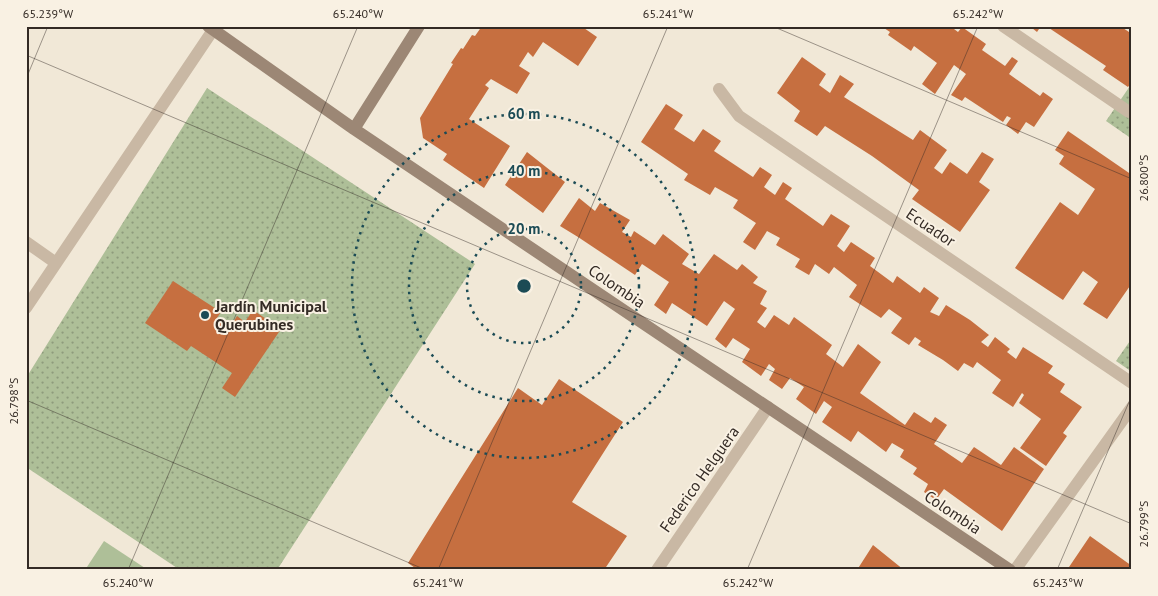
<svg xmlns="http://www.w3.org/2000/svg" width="1158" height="596" font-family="'PT Sans',sans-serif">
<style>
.green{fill:url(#green-dots)}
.pitch{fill:#aebf98}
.building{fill:#c66f40}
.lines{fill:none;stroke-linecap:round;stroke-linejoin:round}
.street{stroke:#c9b8a4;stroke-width:12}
.secondary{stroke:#9c8775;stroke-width:12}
.ticks{fill:none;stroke:#342b25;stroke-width:1;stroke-opacity:0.45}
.ring{fill:none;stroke:#1b4b55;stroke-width:2.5;stroke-dasharray:2.5 5}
.poi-dot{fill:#1b4b55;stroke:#f9f1e3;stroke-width:2}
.labels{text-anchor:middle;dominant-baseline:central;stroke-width:4;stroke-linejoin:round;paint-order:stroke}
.street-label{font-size:16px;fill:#342b25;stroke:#f9f1e3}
.poi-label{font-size:16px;font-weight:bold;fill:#342b25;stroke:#f9f1e3;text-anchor:start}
.centre{fill:#1b4b55;stroke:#f9f1e3;stroke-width:2.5}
.ring-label{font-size:15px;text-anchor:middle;font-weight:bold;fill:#1b4b55;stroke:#f9f1e3;stroke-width:4;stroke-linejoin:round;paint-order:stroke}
.neatline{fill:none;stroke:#342b25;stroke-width:2}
.ticks-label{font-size:12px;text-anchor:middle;fill:#342b25}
</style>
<defs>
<pattern id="green-dots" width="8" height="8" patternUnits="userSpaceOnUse" patternTransform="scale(1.25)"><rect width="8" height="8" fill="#aebf98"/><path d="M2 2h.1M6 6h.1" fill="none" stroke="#8e9b7c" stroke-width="1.8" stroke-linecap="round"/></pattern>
</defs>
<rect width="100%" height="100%" fill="#f1e8d7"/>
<!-- green -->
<path class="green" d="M1132,83V139L1106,121Z
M207,88L475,264L277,570H180L26,467V378Z
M1132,338V372L1116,361Z"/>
<!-- pitch -->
<path class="pitch" d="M104,541L148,570H85Z"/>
<!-- building -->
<path class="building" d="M482,26H581L597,37L578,66L543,42L533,57L528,52L519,66L530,73L517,94L491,79L485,85L489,88L469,119L510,146L484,188L443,160L447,154L423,138L420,118L453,64L451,63L461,48L463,49L472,35L475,36Z
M881,26H950L958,32L962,27L986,44L982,50L1005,66L1012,57L1018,61L1009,74L1040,96L1043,92L1053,99L1034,127L1026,122L1018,134L1006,125L1011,118L1007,116L1003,122L965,97L962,101L951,95L966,74L954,65L935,94L922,84L937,63L914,46L911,51L888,35L890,32Z
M1033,26H1041L1037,32L1032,28Z
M1046,26H1120L1129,32L1132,28V82L1128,87L1103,70L1106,66Z
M802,57L826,74L819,85L830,93L840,75L854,84L844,97L913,140L920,130L947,150L934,168L942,174L950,162L967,174L982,152L994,159L979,182L990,190L960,232L912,199L919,190L872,156L825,126L817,136L794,121L800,111L777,93Z
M666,104L683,115L674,129L694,142L703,129L721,141L714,151L753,177L760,167L772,175L764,187L775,195L783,182L792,188L785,199L823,226L831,214L850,226L837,246L844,252L851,242L875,258L870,266L893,283L897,276L920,293L924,287L939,298L930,312L939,316L946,305L970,320L989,335L981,342L988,347L995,337L1010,349L1007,352L1016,359L1023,347L1053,366L1048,373L1065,384L1060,392L1082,407L1063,433L1067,436L1046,466L1020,448L1041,419L1019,403L1024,395L1022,393L1013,407L992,393L1001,380L977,362L973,368L964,363L958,371L943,360L918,345L921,341L915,337L909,345L891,333L902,318L889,309L881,318L849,297L857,285L834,267L829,274L815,264L809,275L795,267L800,259L776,245L780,238L767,231L755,250L743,242L756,223L733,208L738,200L715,187L710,195L684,180L688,174L641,142Z
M1068,131L1132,175V283L1107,319L1083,304L1098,282L1083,271L1063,300L1015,268L1060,202L1078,215L1095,189L1059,164L1064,156L1055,150Z
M527,152L565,182L543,213L505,185Z
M579,198L595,211L600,203L630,220L622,232L631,237L634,231L655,245L663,234L689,254L682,264L699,274L714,254L737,270L742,264L758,277L753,283L767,291L760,304L767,308L757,322L765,328L774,315L789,325L794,317L832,345L826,354L843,367L858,344L881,362L860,393L905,425L914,412L931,423L935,417L947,425L934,444L962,463L974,447L1001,465L1014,447L1044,469L1002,531L944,489L936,500L924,492L928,484L913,474L917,468L900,457L904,450L892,443L886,452L858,431L851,442L822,422L832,407L824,401L816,414L796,399L804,387L790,378L782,389L769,380L775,369L769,364L761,376L742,362L750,349L733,338L726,348L715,339L735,309L724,301L707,326L672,303L666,314L654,305L669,282L642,264L635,275L578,237L560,226Z
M173,281L221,312L217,318L230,327L237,316L245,322L253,310L281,329L235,397L222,388L232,373L191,346L187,351L145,323Z
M559,379L623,422L572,502L627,536L604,570H418L408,563L518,388L542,405Z
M1090,536L1132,566V570H1067Z
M873,545L904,570H857Z"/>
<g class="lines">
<!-- street -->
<path class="street" d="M1003,26L1129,112L1132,111
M719,89L739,116L1132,383
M26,242L56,263
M26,308L213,30
M657,570L768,407
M1015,570L1132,407"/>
<!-- secondary -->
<path class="secondary" d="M208,26L354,129L1010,570
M354,129L419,26"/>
</g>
<!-- ticks -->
<path class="ticks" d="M772,26L1132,179M26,55L1132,524M26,79L48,26M26,400L426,570M128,570L358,26M438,570L668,26M747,570L978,26M1057,570L1132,395"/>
<!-- distance rings -->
<g class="ring">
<circle cx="524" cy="286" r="57"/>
<circle cx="524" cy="286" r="115"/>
<circle cx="524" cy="286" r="172"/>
</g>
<!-- markers -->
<circle class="poi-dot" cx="205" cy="315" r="5"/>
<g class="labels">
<!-- street labels -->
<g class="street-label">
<text transform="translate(931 227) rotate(34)">Ecuador</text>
<text transform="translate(617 286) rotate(34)">Colombia</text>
<text transform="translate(699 479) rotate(-55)">Federico Helguera</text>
<text transform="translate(953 512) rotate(34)">Colombia</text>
</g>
<!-- poi labels -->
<g class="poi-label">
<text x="215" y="306">Jardín Municipal<tspan x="215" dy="18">Querubines</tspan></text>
</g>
</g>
<circle cx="524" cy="286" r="8" class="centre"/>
<g class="ring-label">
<text x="524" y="119">60 m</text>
<text x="524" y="176">40 m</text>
<text x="524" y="234">20 m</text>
</g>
<!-- border -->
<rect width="1158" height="596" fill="none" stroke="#f9f1e3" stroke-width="55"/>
<rect x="28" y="28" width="1102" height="540" class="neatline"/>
<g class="ticks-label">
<text x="48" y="18">65.239°W</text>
<text x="358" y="18">65.240°W</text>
<text x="668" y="18">65.241°W</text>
<text x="978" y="18">65.242°W</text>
<text transform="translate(1144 178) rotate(-90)" y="4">26.800°S</text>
<text transform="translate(14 401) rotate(-90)" y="4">26.798°S</text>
<text transform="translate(1144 524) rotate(-90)" y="4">26.799°S</text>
<text x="128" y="587">65.240°W</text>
<text x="438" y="587">65.241°W</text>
<text x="748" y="587">65.242°W</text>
<text x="1058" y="587">65.243°W</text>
</g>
</svg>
